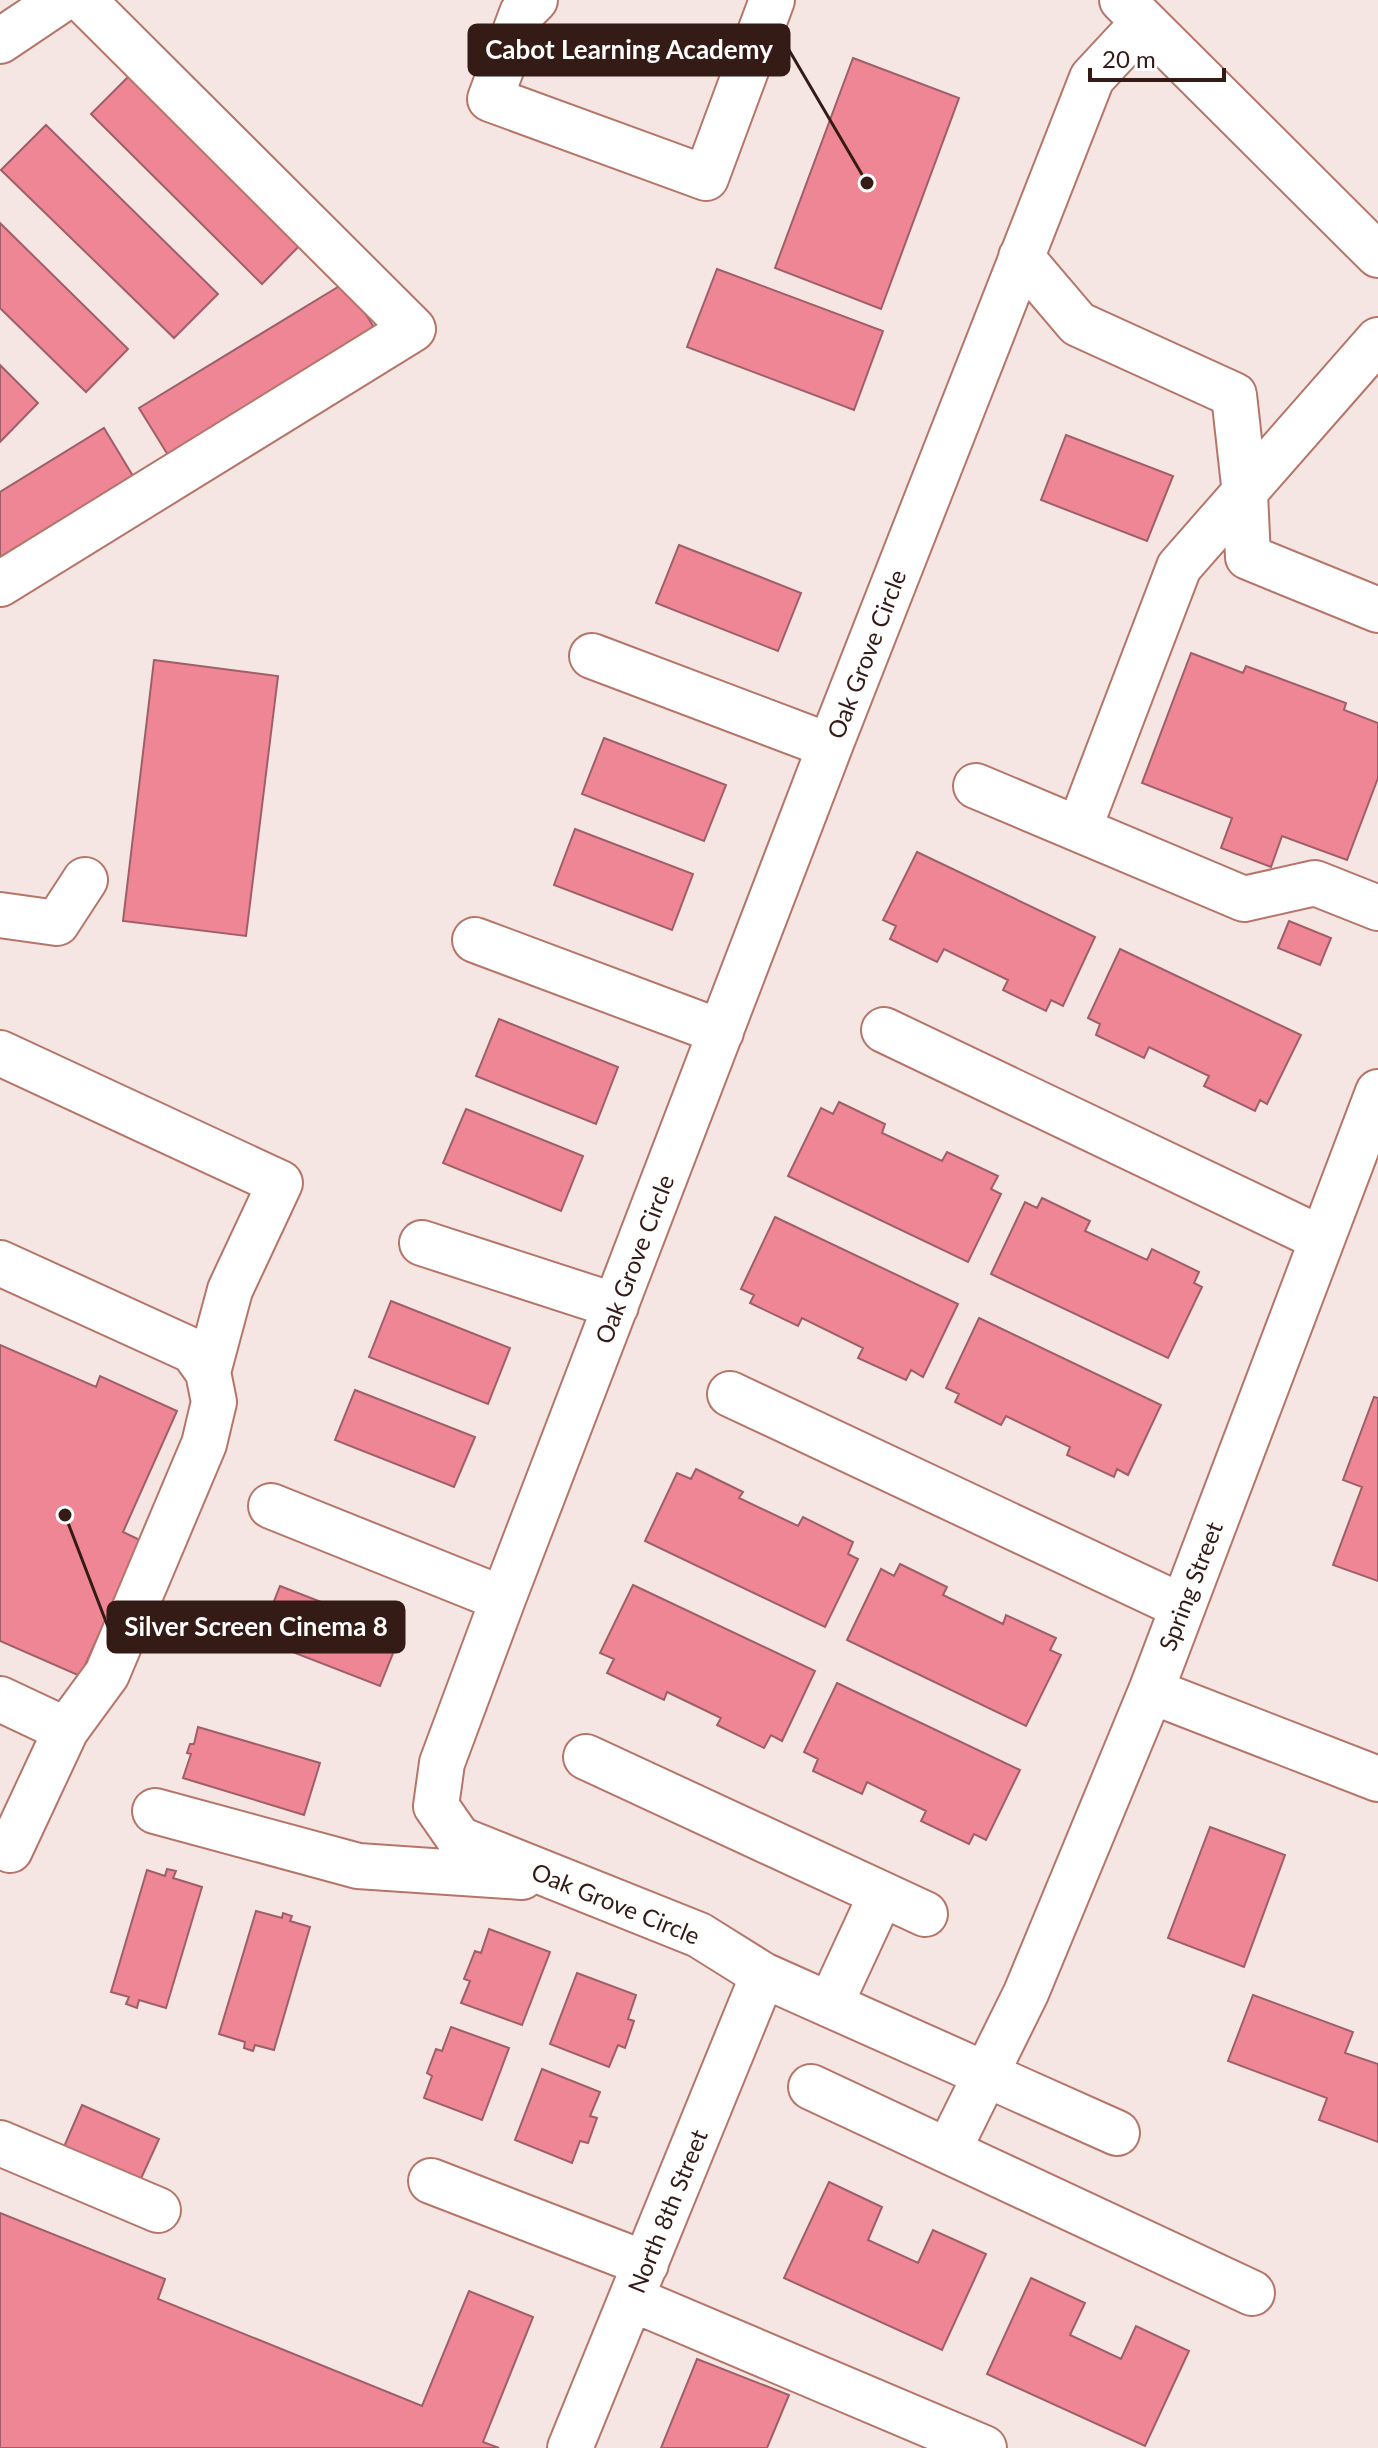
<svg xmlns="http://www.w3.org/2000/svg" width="1378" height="2448" font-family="Lato,sans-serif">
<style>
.building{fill:#ee8696;stroke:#a05f68;stroke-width:2}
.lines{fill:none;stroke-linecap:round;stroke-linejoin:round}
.minor-casing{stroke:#b67569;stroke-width:48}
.minor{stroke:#fff;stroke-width:44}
.labels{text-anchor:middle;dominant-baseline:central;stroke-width:6;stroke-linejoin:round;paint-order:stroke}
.street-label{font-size:24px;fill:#351b16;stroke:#fff}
.leader{fill:none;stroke:#351b16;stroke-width:3}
.callout-dot{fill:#351b16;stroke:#fff;stroke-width:3}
.callout{fill:#351b16;stroke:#351b16;stroke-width:3}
.callout-label{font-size:26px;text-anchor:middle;font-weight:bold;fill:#fff}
</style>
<rect width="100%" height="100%" fill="#f5e6e3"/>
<!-- building -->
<path class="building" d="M853,58L959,98L881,309L775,268Z
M134,71L306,239L262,284L91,114Z
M46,125L218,294L174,338L1,170Z
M0,223L128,349L86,392L0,308Z
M717,269L883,331L854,410L687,347Z
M346,282L378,334L171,460L139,408Z
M0,365L38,403L0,442Z
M104,428L136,481L0,564V492Z
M1066,435L1173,476L1147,541L1041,500Z
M679,545L801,593L778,651L656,603Z
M1191,653L1243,673L1246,666L1346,703L1344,710L1378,723V778L1347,860L1282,836L1271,867L1221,848L1232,818L1142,783Z
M154,660L278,676L246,936L123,921Z
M604,738L726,785L704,841L582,794Z
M575,829L693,874L672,930L554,885Z
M917,852L1095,937L1063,1006L1051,1000L1046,1011L1003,990L1008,980L944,949L937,962L890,939L896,926L883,920Z
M1289,921L1331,938L1320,965L1278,948Z
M1120,949L1301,1035L1267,1104L1260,1100L1255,1111L1204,1086L1209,1076L1149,1047L1144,1058L1096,1035L1100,1024L1088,1018Z
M499,1019L618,1067L596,1124L476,1076Z
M839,1102L885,1124L882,1133L942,1161L947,1152L998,1176L991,1189L1001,1194L968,1262L788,1176L821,1108L833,1114Z
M466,1109L583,1156L561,1211L443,1163Z
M1042,1198L1090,1221L1085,1231L1147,1260L1152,1249L1199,1272L1194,1283L1202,1287L1168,1358L991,1274L1025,1202L1037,1208Z
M775,1217L958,1304L923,1377L911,1370L906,1380L858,1358L863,1348L802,1318L798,1326L750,1303L754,1295L741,1289Z
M391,1301L510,1348L488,1404L369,1357Z
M979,1318L1161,1405L1128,1475L1117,1469L1114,1477L1067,1455L1070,1447L1006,1416L1001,1425L955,1402L959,1394L946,1388Z
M0,1345L96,1387L100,1376L177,1411L123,1532L142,1541L80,1676L0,1641Z
M355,1390L475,1437L454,1487L335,1440Z
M1374,1397L1378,1398V1581L1333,1565L1362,1487L1343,1480Z
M696,1469L743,1492L739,1498L798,1526L803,1517L853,1542L848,1554L858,1559L825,1627L645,1541L677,1473L691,1479Z
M900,1564L947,1587L943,1595L1003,1624L1006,1615L1056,1638L1050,1650L1061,1655L1026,1726L847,1640L881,1569L894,1576Z
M633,1585L815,1671L782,1741L771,1735L764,1748L717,1725L721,1718L667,1692L664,1700L607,1673L614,1659L600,1653Z
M280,1586L401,1633L380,1686L259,1639Z
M837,1683L1020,1770L986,1840L974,1834L969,1844L921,1821L926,1811L867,1782L862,1794L813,1771L818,1759L804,1752Z
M198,1727L320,1763L304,1815L183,1778L191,1754L187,1753L190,1744H194Z
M1210,1827L1285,1855L1244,1967L1168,1938Z
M167,1869L176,1871L173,1878L202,1887L166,2008L139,2000L137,2008L126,2004L129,1997L111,1992L147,1870L165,1876Z
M256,1911L282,1918L283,1913L292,1916L290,1921L310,1927L274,2050L255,2045L253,2051L244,2048L245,2042L219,2034Z
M489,1929L550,1952L522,2025L461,2003L470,1981L464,1979L475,1951L481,1953Z
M577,1973L636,1995L628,2019L634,2021L625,2048L618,2045L609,2067L550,2044Z
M1253,1995L1353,2032L1345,2053L1378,2064V2142L1319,2120L1327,2098L1228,2061Z
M451,2027L509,2048L482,2120L424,2098L432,2076L427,2073L436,2049L442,2051Z
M542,2069L600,2092L590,2116L597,2118L588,2143L580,2141L572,2163L515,2140Z
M82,2105L159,2139L139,2183L63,2149Z
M829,2182L882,2207L868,2240L918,2263L933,2230L986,2254L942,2350L784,2278Z
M0,2213L165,2279L158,2299L422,2406L469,2291L533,2317L483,2442L499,2448H0Z
M1031,2278L1085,2303L1070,2335L1121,2359L1136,2326L1189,2351L1145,2446L987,2374Z
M697,2359L789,2395L767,2448H661Z"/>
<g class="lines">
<!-- minor casing -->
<g class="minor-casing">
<path id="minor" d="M535,0L522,13L490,99L706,178L772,0
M1122,0L1378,255
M0,41L61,0
M1021,257L1078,324L1234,395L1245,494L1248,557L1378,610
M0,584L413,329L83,0
M592,656L830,746
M976,786L1244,899L1315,883L1378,908
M1079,829L1179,567L1378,340
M0,915L57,923L85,880
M475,940L721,1032
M884,1030L1322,1239
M0,1053L280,1183L230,1290L208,1372
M422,1243L616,1306
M0,1263L193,1351L208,1372L214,1402L204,1444L107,1674L66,1730
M730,1394L1183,1607
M271,1506L503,1599
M1151,1691L1378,1779
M0,1699L66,1730L10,1850L0,1845
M586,1757L925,1914
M155,1811L358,1866L522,1877
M830,2005L881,1895
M811,2087L1252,2293
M1117,2133L763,1975L699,1935L459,1839L436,1806L442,1763L503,1599L830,746L1092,78L1144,22
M0,2143L158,2210
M948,2151L1026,1993L1151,1691L1378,1092
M431,2181L646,2264
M632,2299L984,2448
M570,2448L763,1975"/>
</g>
<!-- minor -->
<use href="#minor" class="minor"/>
</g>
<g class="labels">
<!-- street labels -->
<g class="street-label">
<text transform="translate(866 654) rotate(-69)">Oak Grove Circle</text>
<text transform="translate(634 1259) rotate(-69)">Oak Grove Circle</text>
<text transform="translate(1190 1586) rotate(-69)">Spring Street</text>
<text transform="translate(616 1903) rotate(22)">Oak Grove Circle</text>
<text transform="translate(667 2211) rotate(-68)">North 8th Street</text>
</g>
</g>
<!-- callouts -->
<path class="leader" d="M867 183L789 50M65 1515L108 1627"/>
<g class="callout-dot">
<circle cx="867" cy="183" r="8"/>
<circle cx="65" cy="1515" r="8"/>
</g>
<g class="callout">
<rect x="469" y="25" width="320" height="50" rx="8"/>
<rect x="108" y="1602" width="296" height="50" rx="8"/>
</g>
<g class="callout-label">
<text x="629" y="59">Cabot Learning Academy</text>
<text x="256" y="1636">Silver Screen Cinema 8</text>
</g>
<!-- scale -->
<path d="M1090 68v12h134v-12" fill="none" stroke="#351b16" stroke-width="4"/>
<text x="1102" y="68" font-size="24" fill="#351b16" stroke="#ffffff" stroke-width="6" paint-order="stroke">20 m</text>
</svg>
